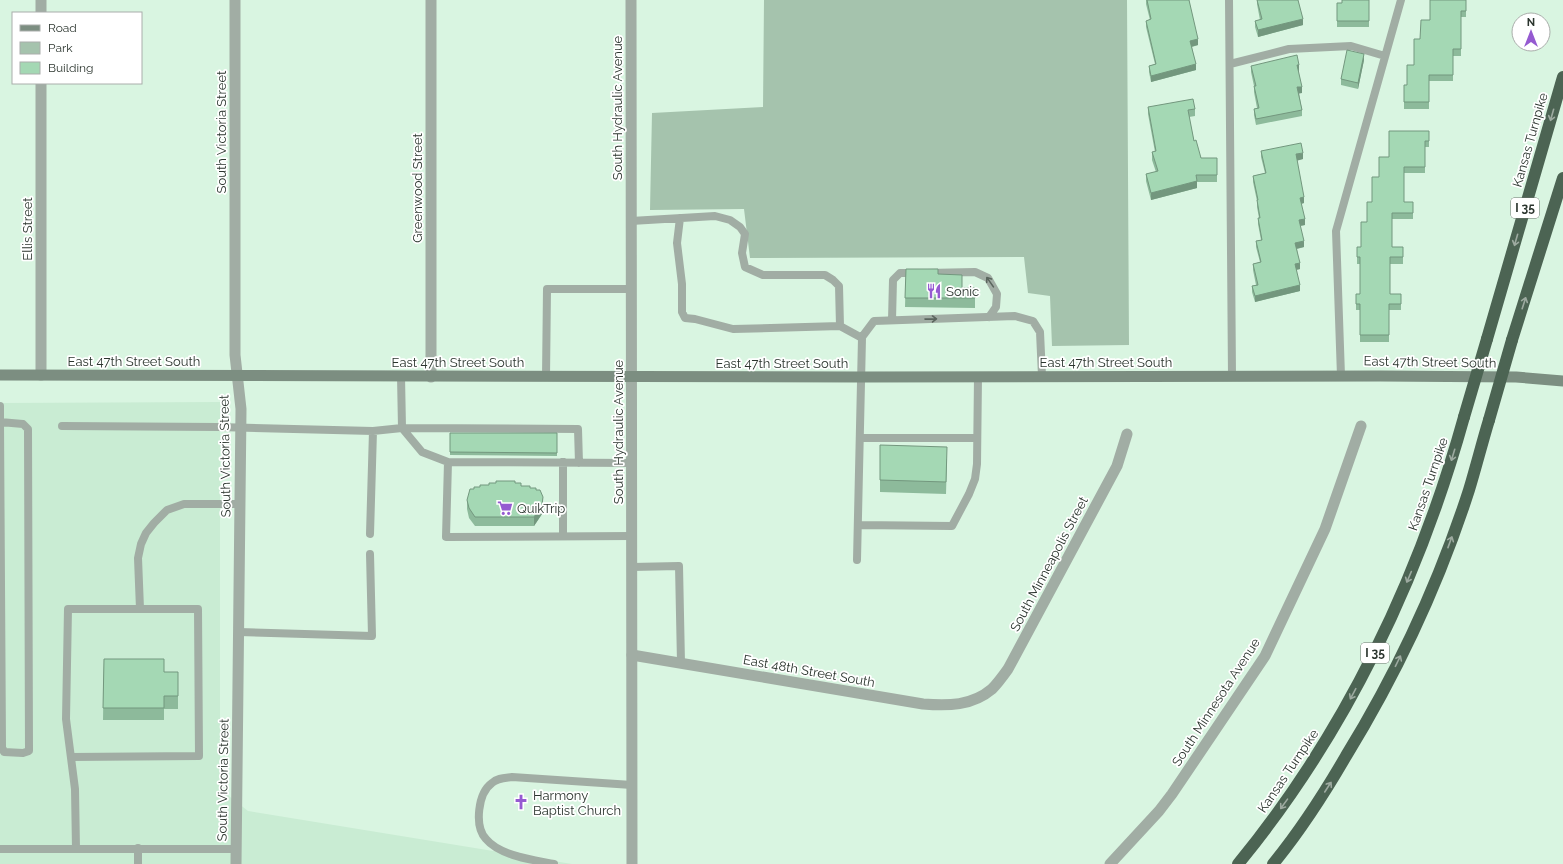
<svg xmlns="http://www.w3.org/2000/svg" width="1563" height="864" font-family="Raleway,sans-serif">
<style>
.built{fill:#c9ecd3}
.green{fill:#a5c3ad}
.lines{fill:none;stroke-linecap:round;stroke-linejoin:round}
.service{stroke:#a1ada4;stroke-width:8}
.minor{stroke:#a1ada4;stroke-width:11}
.tertiary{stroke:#a1ada4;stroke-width:11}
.secondary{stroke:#7c8e81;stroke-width:11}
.motorway{stroke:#4c6453;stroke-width:12}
.motorway-bridge{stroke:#4c6453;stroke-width:12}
.wall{fill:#8dba9b}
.shaded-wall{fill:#73977e}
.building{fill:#a4d8b4;stroke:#73977e}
.oneway{stroke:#9daaa0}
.oneway2{stroke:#5a655d}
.labels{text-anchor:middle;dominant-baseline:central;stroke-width:3.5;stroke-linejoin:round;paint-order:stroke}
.shield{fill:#fff;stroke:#6b726d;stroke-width:1}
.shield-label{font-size:12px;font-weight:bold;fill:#2b352e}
.street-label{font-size:13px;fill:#2b352e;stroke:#fff}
.poi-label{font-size:13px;fill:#2b352e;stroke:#fff;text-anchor:start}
</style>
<rect width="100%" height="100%" fill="#d9f5e1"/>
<!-- built -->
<path class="built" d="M220,402V789L248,811L572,864H0V403Z"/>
<!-- green -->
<path class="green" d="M764,0H1127L1129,345L1052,346L1050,296L1028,293L1024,257L750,258L744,209L650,210L652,113L763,107Z"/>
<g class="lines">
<!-- service -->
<path class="service" d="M1229,0L1232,376
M1230,64L1289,49L1351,46L1385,56
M680,218L677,243L682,284V312L685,318L695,319L733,329L840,326
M631,221L715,216L730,220L740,227L745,234L742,253L745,267L763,275H825L833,280L839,286L840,326L862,338L857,560
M927,273L975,272L988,278L997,294L996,307L989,317
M892,320L893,280L900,273H915
M862,337L874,321L1015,316L1033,321L1040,332L1042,376
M401,376L402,428L422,452L448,462
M1341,376L1336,231L1401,0
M546,377L547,289H631
M0,406V422
M0,422L23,424L28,429L29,751L23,753L4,752L2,747Z
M62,426L218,427L373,431L402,428L578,429L579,463
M860,438H977
M632,463L448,462L446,537L632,536
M858,525L952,526L969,494L975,479L977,464L978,377
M370,534L373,431
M563,536V462
M632,567L679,566L681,663
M140,609L138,558L141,544L146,533L154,523L167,510L184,504H240
M239,632L372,636L370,554
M71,757L199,756L198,609H68L66,719L75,789L76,849
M138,848V864
M0,849H236
M554,864C534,860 500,856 486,839C474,826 478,793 492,783C497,778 505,778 512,777L632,785"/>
<!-- minor -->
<path class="minor" d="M41,0V13
M235,0V355L241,409L236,864
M41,375V83
M431,377V0
M632,655L923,704C948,706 972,706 992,689C998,683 1003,676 1008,669L1117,466L1127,434
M1110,864L1159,811L1172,794L1265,656L1325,529L1361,426"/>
<!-- tertiary -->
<path class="tertiary" d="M631,0L632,864"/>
<!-- secondary -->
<path class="secondary" d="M0,375L861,377L1380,376L1516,377L1563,381"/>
<!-- motorway -->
<path class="motorway" d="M1487,339L1563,77
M1512,340L1563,178
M1238,864C1345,734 1419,579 1464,417
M1273,864C1300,831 1324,794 1346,756C1397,673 1439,583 1469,490C1476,467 1482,443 1489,420"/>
<!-- motorway-bridge -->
<path class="motorway-bridge" d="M1464,417L1487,339
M1489,420L1512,340"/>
</g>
<!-- wall -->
<path class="wall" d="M1146,0H1189L1198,45L1192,47L1196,70L1151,82L1149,72V66L1155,64L1146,27V21L1150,20L1146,4Z
M1257,0H1298L1303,25L1258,37L1255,27V21L1260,20L1257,4Z
M1369,0V27H1337V3H1342Z
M1466,0V17H1461V56H1453V81H1429V109H1404V85H1407L1414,65L1420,39L1430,20Z
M1364,60L1358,89L1341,85V79Z
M1251,66L1299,71H1298L1302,93H1299L1302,110V116L1256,125L1254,115V109L1257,108L1254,92V86L1251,72Z
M1148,107L1195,109V116L1189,117L1194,141L1201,158H1217V182H1197V188L1151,200L1146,181V174L1156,172L1152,160V152H1155L1148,114Z
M1429,131V147H1425V173H1404V202H1413V219H1392V247H1403V264H1390V294H1401V310H1389V342H1360V310H1356V294H1360V264H1357V247H1361L1379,177L1389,157Z
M1261,151L1303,159L1297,160L1304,203L1301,204L1305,225L1300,226L1304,247L1297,249L1300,269L1296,270L1300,291L1255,302L1252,292V286L1256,285L1253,270V264L1260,262L1256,247V241L1261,240L1258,224V218H1259L1257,207V201L1253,182V176L1265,173L1261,157Z
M906,269L938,274L962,288H975V308L905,307Z
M450,433H557V456L450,455Z
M947,459L946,494L880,492V480Z
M515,483L521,486L536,490L543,506L542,514L534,526H475L469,518L467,509V500L474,489L480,487L489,485Z
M104,659L164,672L178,696V709H164V720H103Z"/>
<!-- shaded-wall -->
<path class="shaded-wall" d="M1303,19V25L1258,37V30Z
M1198,39V45L1190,47V41Z
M1364,54V60L1358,89V83Z
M1196,64V70L1151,82V76Z
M1297,65H1299V71H1297Z
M1297,87H1302V93L1297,94Z
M1303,153V159L1296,161V154Z
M1197,181V188L1151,200V193Z
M1304,197V203L1300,204V198Z
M1305,219V225L1299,226V220Z
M1304,241V247L1295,249V243Z
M1300,263V269L1295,270V264Z
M1300,285V291L1255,302V296Z
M543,497L542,514L534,526V517Z"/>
<!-- building -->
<path class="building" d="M1147,0H1189L1198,39L1190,41L1196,64L1151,76L1149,66L1156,64L1146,21L1151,19Z
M1257,0H1298L1303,19L1258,30L1255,21L1262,19Z
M1342,0H1369V21H1337V3H1342Z
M1430,0H1466V11H1461V49H1453V75H1429V102H1404V85H1407V65H1414V39H1420L1421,20H1430Z
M1347,50L1364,54L1358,83L1341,79Z
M1297,55L1299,65H1297L1302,87H1297L1302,110L1256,119L1254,109L1259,108L1254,86H1256L1251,66Z
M1193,99L1195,109L1188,110L1194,141L1196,140L1201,158H1217V175H1196L1197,181L1151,193L1146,174L1158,171L1152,152L1156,151L1148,107Z
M1389,131H1429V141H1425V167H1404V202H1413V213H1392V247H1403V257H1390V294H1401V304H1389V335H1360V304H1356V294H1360V257H1357V247H1361V222H1367V202H1372V177H1379V157H1389Z
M1301,143L1303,153L1296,154L1304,197L1300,198L1305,219L1299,220L1304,241L1295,243L1300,263L1295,264L1300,285L1255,296L1252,286L1258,285L1253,264L1261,262L1256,241L1262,240L1258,218H1260L1257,200H1258L1253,176L1266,173L1261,151Z
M906,269H938V274L962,275V288H975V298H905Z
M450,433H557V453L450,452Z
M880,445L947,447L946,482L880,480Z
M496,481H515V483H521V486H530V488H536V490H540L543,497L542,505L534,517H475L469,508L467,500L470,489H474V487H480V485H489V483H496Z
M104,659H164V672H178V696H164V708H103Z"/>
<!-- one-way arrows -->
<defs><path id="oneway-shaft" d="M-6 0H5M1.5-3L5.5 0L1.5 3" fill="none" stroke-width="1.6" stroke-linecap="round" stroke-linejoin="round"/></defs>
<g class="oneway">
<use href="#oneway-shaft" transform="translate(1552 115) rotate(106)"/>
<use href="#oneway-shaft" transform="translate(1516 240) rotate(106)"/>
<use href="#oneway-shaft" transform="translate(1524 303) rotate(-72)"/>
<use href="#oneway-shaft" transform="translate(1453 455) rotate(107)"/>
<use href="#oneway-shaft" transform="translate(1450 542) rotate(-70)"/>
<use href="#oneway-shaft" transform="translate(1409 577) rotate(113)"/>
<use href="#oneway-shaft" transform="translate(1398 661) rotate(-64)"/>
<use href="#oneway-shaft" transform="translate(1353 694) rotate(118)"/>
<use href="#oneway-shaft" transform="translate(1328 787) rotate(-57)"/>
<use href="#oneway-shaft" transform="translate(1284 804) rotate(126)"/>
</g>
<g class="oneway2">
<use href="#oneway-shaft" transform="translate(990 282) rotate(-125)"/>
<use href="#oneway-shaft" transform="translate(931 319) rotate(-1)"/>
</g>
<!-- icons -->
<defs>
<g id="restaurant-bare" transform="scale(1.2)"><path d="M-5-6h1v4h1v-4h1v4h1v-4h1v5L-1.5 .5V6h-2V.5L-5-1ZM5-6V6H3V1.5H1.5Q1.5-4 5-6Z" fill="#955ad1" stroke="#fff" stroke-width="2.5" paint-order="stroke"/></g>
<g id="supermarket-bare" transform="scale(1.2)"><path d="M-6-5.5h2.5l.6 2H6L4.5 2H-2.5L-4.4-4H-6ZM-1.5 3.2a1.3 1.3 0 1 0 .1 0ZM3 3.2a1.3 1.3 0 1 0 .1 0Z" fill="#955ad1" stroke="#fff" stroke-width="2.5" paint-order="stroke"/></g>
<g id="church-bare" transform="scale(1.2)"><path d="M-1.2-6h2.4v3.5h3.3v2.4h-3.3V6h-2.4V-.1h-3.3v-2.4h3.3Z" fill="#955ad1" stroke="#fff" stroke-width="2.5" paint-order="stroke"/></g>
</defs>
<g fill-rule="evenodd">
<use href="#restaurant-bare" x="934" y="291"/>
<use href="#supermarket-bare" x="505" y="508"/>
<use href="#church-bare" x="521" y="802"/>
</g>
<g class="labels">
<!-- shield labels -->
<g class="shield">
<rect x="1511" y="198" width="28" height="20" rx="3"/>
<rect x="1361" y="643" width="28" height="20" rx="3"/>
</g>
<g class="shield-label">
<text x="1525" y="208">I 35</text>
<text x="1375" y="653">I 35</text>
</g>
<!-- street labels -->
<g class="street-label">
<text transform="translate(617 108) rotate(-90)">South Hydraulic Avenue</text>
<text transform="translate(221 132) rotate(-90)">South Victoria Street</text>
<text transform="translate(1530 140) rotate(-74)">Kansas Turnpike</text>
<text transform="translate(417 188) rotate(-90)">Greenwood Street</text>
<text transform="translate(27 229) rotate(-90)">Ellis Street</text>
<text x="134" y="361">East 47th Street South</text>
<text x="458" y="362">East 47th Street South</text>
<text x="1106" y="362">East 47th Street South</text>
<text transform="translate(1430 362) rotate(1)">East 47th Street South</text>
<text x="782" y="363">East 47th Street South</text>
<text transform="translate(618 432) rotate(-90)">South Hydraulic Avenue</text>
<text transform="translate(225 456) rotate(-91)">South Victoria Street</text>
<text transform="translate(1428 484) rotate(-71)">Kansas Turnpike</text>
<text transform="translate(1049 564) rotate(-62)">South Minneapolis Street</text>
<text transform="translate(809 671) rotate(10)">East 48th Street South</text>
<text transform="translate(1216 702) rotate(-57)">South Minnesota Avenue</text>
<text transform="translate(1288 771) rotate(-56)">Kansas Turnpike</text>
<text transform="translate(223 780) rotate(-89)">South Victoria Street</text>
</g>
<!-- poi labels -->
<g class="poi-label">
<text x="946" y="291">Sonic</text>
<text x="517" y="508">QuikTrip</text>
<text x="533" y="795">Harmony<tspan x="533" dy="15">Baptist Church</tspan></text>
</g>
</g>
<!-- legend -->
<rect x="12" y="12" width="130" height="72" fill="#ffffff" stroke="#aaaeab"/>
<rect x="20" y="25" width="20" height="6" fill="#7c8e81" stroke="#aaaeab"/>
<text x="48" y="32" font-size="12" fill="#2b352e">Road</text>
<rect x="20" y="42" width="20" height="12" fill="#a5c3ad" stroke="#aaaeab"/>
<text x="48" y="52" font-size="12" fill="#2b352e">Park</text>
<rect x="20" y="62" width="20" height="12" fill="#a4d8b4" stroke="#aaaeab"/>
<text x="48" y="72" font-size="12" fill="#2b352e">Building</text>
<!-- north arrow -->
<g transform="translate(1531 32)"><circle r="19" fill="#ffffff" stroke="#aaaeab"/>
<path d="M0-3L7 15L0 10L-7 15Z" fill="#955ad1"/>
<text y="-6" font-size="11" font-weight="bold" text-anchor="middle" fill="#2b352e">N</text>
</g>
</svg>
